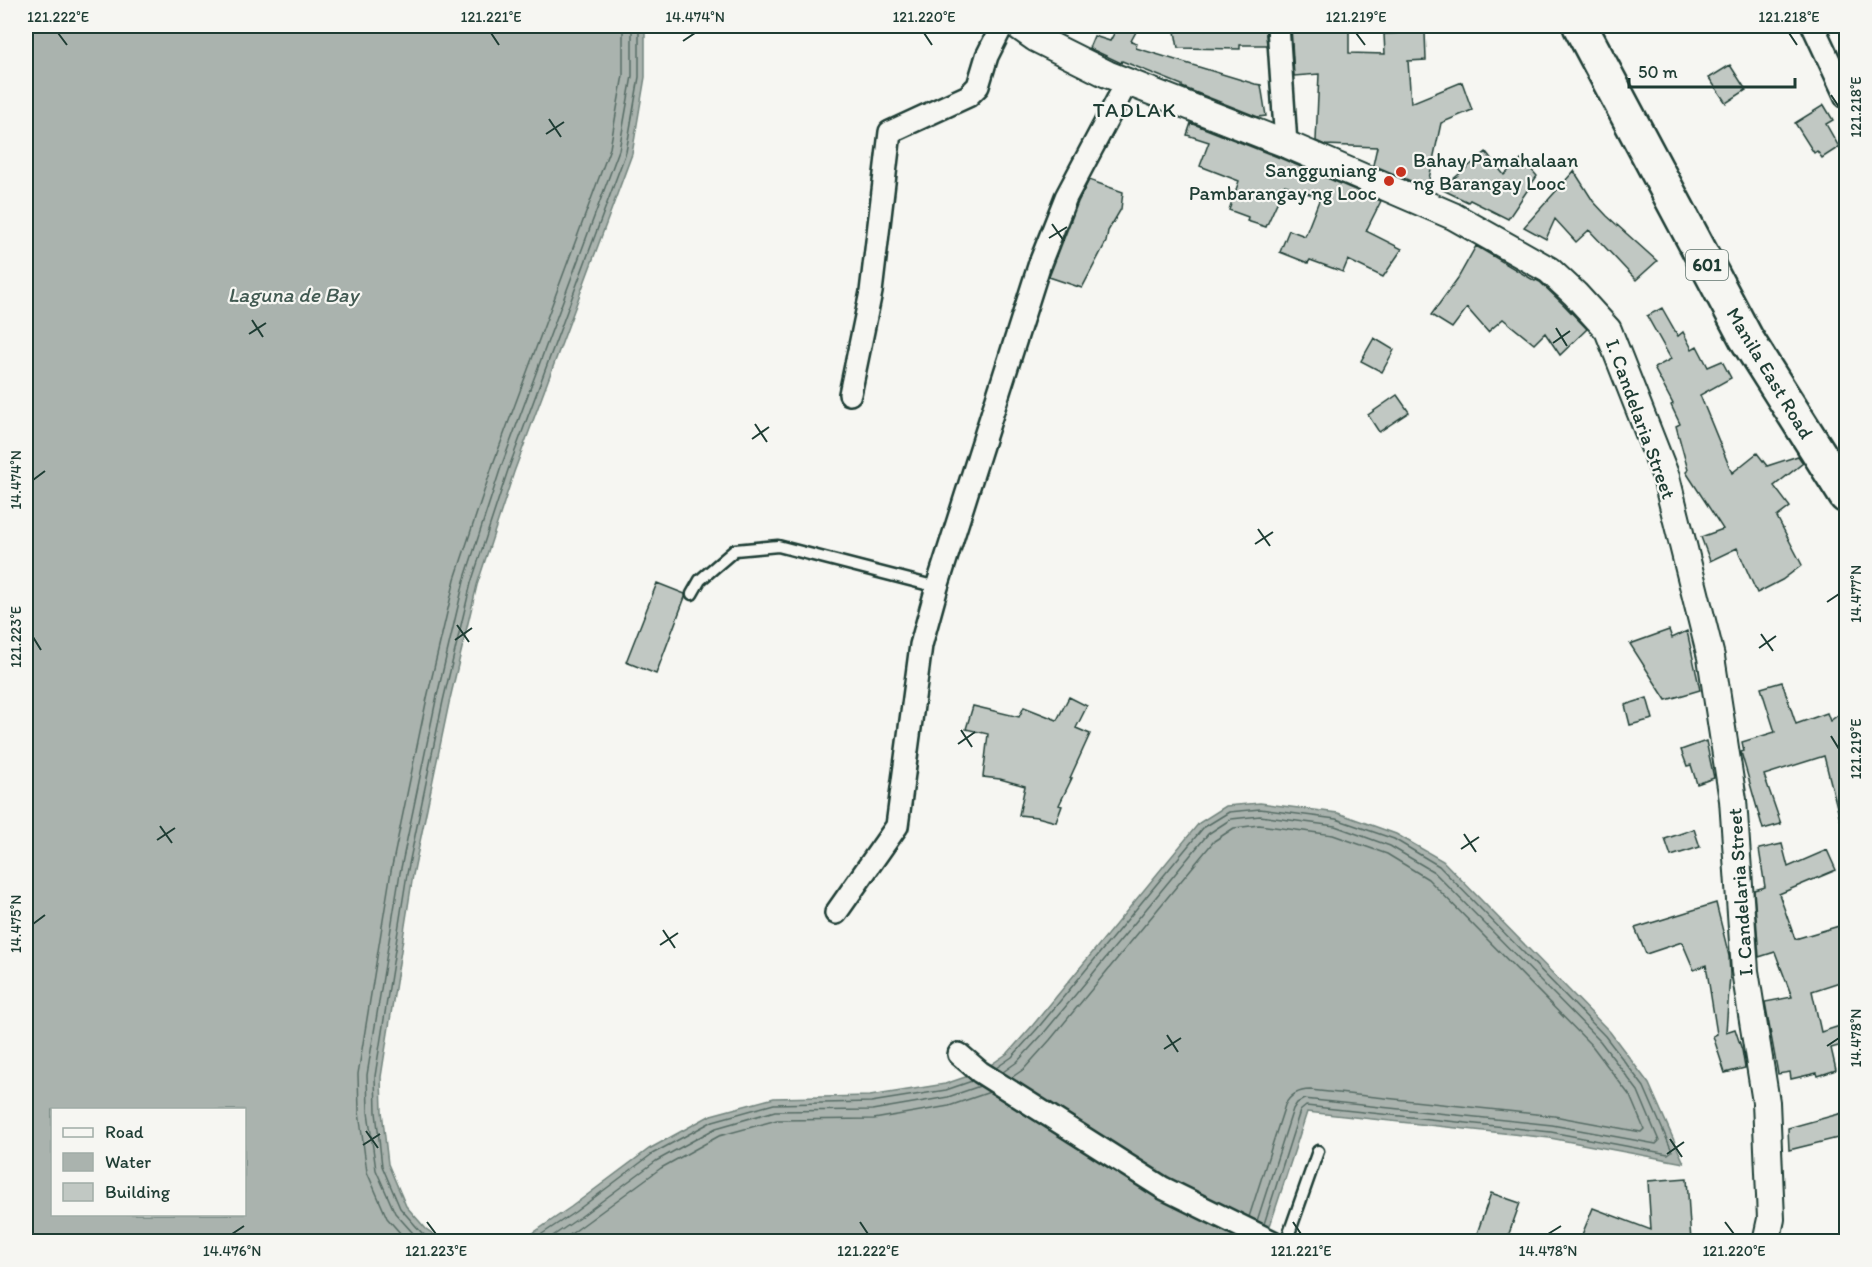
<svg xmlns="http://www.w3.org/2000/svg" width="1872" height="1267" font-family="Itim,sans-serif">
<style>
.water{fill:#aab3ae;stroke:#72847d;stroke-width:1.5;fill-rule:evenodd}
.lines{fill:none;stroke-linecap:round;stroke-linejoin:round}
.shore{stroke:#576c65;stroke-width:1.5}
.building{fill:#c1c8c3;stroke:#1f3d34;stroke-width:1.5}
.service-casing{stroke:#1f3d34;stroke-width:15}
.minor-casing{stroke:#1f3d34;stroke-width:26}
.tertiary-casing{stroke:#1f3d34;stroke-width:30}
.primary-casing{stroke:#1f3d34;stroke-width:38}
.service{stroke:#f6f6f2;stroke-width:10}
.minor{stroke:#f6f6f2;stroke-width:21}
.tertiary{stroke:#f6f6f2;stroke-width:26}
.primary{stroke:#f6f6f2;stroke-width:33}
.ticks{fill:none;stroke:#1f3d34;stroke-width:2}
.poi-dot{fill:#c8321e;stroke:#f6f6f2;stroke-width:2}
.labels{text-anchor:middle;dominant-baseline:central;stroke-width:4.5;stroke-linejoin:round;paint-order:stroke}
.shield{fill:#f6f6f2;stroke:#60746d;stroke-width:1.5}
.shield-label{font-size:18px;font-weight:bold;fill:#1f3d34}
.poi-label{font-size:20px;fill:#1f3d34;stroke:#f6f6f2;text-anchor:start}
.street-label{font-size:20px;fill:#1f3d34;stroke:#f6f6f2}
.neighbourhood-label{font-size:21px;letter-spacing:1.5px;fill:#1f3d34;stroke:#f6f6f2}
.water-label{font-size:21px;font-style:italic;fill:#425a52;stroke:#f6f6f2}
.neatline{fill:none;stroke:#1f3d34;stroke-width:2}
.ticks-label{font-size:15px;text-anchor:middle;fill:#1f3d34}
</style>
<rect width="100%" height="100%" fill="#f6f6f2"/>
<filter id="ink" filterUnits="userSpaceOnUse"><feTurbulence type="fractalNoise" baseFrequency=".0167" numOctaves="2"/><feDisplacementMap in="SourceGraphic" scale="12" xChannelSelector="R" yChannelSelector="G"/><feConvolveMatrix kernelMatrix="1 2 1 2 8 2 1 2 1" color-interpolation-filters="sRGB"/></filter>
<g filter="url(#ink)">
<!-- water -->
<path class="water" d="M26,26H645V77L632,154L514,472L477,585L449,703L413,875L381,1077L382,1111L388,1164L406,1206L426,1229L444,1241H26ZM52,1110H244V1214H52Z
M1260,803L1338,813L1396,834L1443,861L1610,1032L1649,1084L1684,1163L1550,1138L1307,1112L1265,1241L520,1242L571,1207L649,1149L711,1115L774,1098L870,1096L945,1084L980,1072L1008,1053L1033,1025L1199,823L1226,806Z"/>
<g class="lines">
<!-- shore -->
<path class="shore" d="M996,1068L1012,1057L1037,1029L1203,828L1229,812L1260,809L1336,819L1394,839L1439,866L1605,1036L1644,1087L1672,1151L1668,1154L1551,1132L1306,1106L1300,1111L1264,1224
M1003,1072L1017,1062L1043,1034L1208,834L1231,819L1260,816L1335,826L1390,846L1434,872L1600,1041L1638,1091L1659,1141L1656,1144L1552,1125L1304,1099L1297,1103L1293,1109L1257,1221
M1011,1078L1024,1069L1050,1040L1214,841L1234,828L1259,825L1333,835L1387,854L1428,879L1593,1047L1630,1096L1644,1129L1641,1132L1554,1116L1310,1090C1298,1090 1290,1095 1285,1105L1249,1217
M408,1242L387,1218L367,1172L359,1112L358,1074L391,871L427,698L455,579L493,464L610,148L623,75V26
M421,1242L395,1213L376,1170L368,1112L367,1075L400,873L436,700L464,581L501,467L619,150L632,76V26
M434,1242L422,1233L400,1208L382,1166L376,1112L375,1076L407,874L443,701L471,583L508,470L626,152L639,77V26
M530,1242L575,1212L652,1154L713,1121L774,1104L871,1102L946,1090L972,1081
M544,1242L579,1218L656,1161L716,1128L775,1111L872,1110L948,1097L980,1086
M560,1242L661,1168L719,1136L777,1120L874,1119L949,1106L990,1092"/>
</g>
<!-- building -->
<path class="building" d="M1118,26H1127L1137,30L1131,41L1137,43L1136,48L1255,84L1261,85L1266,116L1258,117L1182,87V85L1122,61L1121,63L1089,48L1094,36L1110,41Z
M1174,26H1197L1198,30L1245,26H1265L1267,45H1240V49L1178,48Z
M1291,26H1349V53L1385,54L1384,34L1425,32L1426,60L1408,61L1411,103L1462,82L1472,110L1441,123L1427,188L1373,165L1377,147L1325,145L1316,141L1319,74L1294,76Z
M1730,65L1746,90L1726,103L1709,78Z
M1824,105L1833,120L1826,124L1839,147L1822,158L1817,151L1814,153L1795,123Z
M1191,123L1280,158L1381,201L1366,231L1402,249L1383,277L1348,260L1343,272L1310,260L1308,263L1280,252L1289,230L1305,236L1320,198L1285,185L1266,227L1247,221L1248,217L1229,210L1239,181L1200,166L1209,142L1187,135Z
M1486,152L1504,175L1522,159L1537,176L1508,219L1470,200L1468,202L1441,189Z
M1574,171L1593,201L1607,216L1657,261L1636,280L1589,230L1576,242L1555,219L1546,239L1524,227Z
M1089,180L1123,192L1121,209L1108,231L1106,242L1082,288L1049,277L1078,202Z
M1476,246L1535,281L1536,280L1540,282L1564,305L1587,329L1560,355L1545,333L1534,344L1503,319L1488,332L1467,308L1452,328L1431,315L1458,278Z
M1662,308L1678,336L1683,332L1692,349L1697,346L1708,367L1722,361L1731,378L1700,395L1732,473L1757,453L1767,466L1798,456L1803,463L1774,486L1790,507L1777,517L1802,565L1782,580L1757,593L1737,548L1710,561L1701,537L1723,529L1686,472L1688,470L1676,426L1680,424L1671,405L1673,404L1654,368L1671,359L1647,316Z
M1374,338L1394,350L1382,372L1361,361Z
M1397,395L1409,412L1379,432L1368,415Z
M657,583L685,594V597L656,674L626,662Z
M1669,630L1672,638L1687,631L1700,690L1666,700L1630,644Z
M1782,682L1796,724L1827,713L1830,721L1846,709V818L1840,819L1824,756L1764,775L1781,824L1763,829L1741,752L1744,751L1742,742L1775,732L1761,688Z
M1069,697L1087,706L1076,728L1090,734L1070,778H1072L1059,805L1062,806L1056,822L1037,817L1019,815L1025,786L1000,779L983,777L988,734L966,729L973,706L1019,717L1024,707L1057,720Z
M1647,698L1653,719L1630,725L1625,705Z
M1706,741L1714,778L1697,784L1691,765L1687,766L1681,750Z
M1694,829L1700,847L1671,856L1665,839Z
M1782,844L1788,867L1827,850L1836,870L1779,894L1795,939L1839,926L1845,955L1841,956L1846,971V980L1812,991L1821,1032L1846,1024V1044L1831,1048L1836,1070L1818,1076L1817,1073L1791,1079L1790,1072L1778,1074L1765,1002L1792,997L1775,952L1759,957L1754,890L1765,887L1759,849Z
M1716,903L1729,956L1730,975L1726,1032L1735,1029L1742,1050L1745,1068L1725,1073L1713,1036L1717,1034L1706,965L1694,970L1682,942L1646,954L1635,928Z
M1846,1112V1136L1789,1150L1788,1128Z
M1687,1178L1691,1242H1579L1593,1208L1651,1230L1648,1181Z
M1491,1193L1520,1203L1506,1242H1474Z"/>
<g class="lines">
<!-- service casing -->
<g class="service-casing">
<path id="service" d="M692,594L700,580L735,550L778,546L937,587
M1286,1242L1318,1151"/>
</g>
<!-- minor casing -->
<g class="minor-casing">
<path id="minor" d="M1278,26L1286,144
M1813,26L1846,97
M850,394L871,292L890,132L968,96L978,86L987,56L1002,26
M836,913L897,826L921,645L937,587L1040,263L1066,197L1127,82
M959,1054L980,1072L1163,1188L1273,1242"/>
</g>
<!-- tertiary casing -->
<g class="tertiary-casing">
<path id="tertiary" d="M1018,26L1035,38L1107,74L1286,144L1453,216L1549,270L1575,294L1608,330L1666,477L1711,657L1733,800L1745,971L1766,1102L1771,1219L1766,1242"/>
</g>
<!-- primary casing -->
<g class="primary-casing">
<path id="primary" d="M1580,26L1746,338L1846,496"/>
</g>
<!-- service -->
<use href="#service" class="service"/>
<!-- minor -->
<use href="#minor" class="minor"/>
<!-- tertiary -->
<use href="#tertiary" class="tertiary"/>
<!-- primary -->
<use href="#primary" class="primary"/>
</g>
</g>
<!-- ticks -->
<path class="ticks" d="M58,33L67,45M491,33L499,45M924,33L932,45M1356,33L1365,45M1789,33L1797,45M683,41L695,33M1831,95L1839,107M549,119L561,137M546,134L564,122M1052,224L1064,241M1049,238L1067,227M252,320L263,337M1556,328L1567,346M249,334L266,323M1553,343L1570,331M755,424L767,442M752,439L769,427M33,480L45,471M1258,529L1270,546M1255,544L1273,532M1827,602L1839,594M457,625L469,642M1761,634L1773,651M33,637L41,650M455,640L472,628M1759,648L1776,636M961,730L972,747M1831,736L1839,749M958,744L975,732M160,826L172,843M1464,834L1476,852M157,840L175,828M1461,849L1479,837M33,924L45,915M663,930L675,948M660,945L678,933M1167,1035L1178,1052M1827,1046L1839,1038M1164,1049L1181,1038M366,1131L378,1148M1670,1139L1682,1157M363,1145L380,1134M1667,1154L1684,1142M427,1222L436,1234M860,1222L868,1234M1293,1222L1301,1234M1725,1222L1734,1234M232,1234L244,1226M1548,1234L1561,1226"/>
<!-- markers -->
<g class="poi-dot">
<circle cx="1401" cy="172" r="6"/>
<circle cx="1389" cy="181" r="6"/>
</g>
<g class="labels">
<!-- shield labels -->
<rect class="shield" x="1686" y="250" width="42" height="30" rx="4.5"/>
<g class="shield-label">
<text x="1707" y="265">601</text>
</g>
<!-- poi labels -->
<g class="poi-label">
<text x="1413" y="160">Bahay Pamahalaan<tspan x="1413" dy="23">ng Barangay Looc</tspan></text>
<text x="1377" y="170" text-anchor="end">Sangguniang<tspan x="1377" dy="23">Pambarangay ng Looc</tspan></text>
</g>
<!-- street labels -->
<g class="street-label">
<text transform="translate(1770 373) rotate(59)">Manila East Road</text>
<text transform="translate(1641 419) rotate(70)">I. Candelaria Street</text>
<text transform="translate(1740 892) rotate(-94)">I. Candelaria Street</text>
</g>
<!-- neighbourhood labels -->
<g class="neighbourhood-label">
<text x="1135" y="109">TADLAK</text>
</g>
<!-- water labels -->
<g class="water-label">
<text x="293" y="294">Laguna de Bay</text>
</g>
</g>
<!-- margin -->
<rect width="1872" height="1267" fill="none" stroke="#f6f6f2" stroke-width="66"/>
<!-- legend -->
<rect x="51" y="1108" width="195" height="108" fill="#f6f6f2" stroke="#a0aca6" stroke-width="1.5"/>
<rect x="63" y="1128" width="30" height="9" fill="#f6f6f2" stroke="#a0aca6" stroke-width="1.5"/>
<text x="105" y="1138" font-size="18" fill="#1f3d34">Road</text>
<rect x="63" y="1153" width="30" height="18" fill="#aab3ae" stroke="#a0aca6" stroke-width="1.5"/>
<text x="105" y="1168" font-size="18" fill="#1f3d34">Water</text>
<rect x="63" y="1183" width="30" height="18" fill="#c1c8c3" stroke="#a0aca6" stroke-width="1.5"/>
<text x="105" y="1198" font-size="18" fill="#1f3d34">Building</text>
<!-- scale -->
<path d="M1629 78v9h166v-9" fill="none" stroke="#1f3d34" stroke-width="3"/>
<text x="1638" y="78" font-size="18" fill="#1f3d34" stroke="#f6f6f2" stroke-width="4.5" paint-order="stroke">50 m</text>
<rect x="33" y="33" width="1806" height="1201" class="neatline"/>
<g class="ticks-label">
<text x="58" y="22">121.222°E</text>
<text x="491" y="22">121.221°E</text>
<text x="695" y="22">14.474°N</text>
<text x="924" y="22">121.220°E</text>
<text x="1356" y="22">121.219°E</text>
<text x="1789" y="22">121.218°E</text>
<text transform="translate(1856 107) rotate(-90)" y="5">121.218°E</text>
<text transform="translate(16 480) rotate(-90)" y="5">14.474°N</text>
<text transform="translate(1856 594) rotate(-90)" y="5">14.477°N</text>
<text transform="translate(16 637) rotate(-90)" y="5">121.223°E</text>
<text transform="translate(1856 749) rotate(-90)" y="5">121.219°E</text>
<text transform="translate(16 924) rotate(-90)" y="5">14.475°N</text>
<text transform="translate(1856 1038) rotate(-90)" y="5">14.478°N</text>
<text x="232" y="1256">14.476°N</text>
<text x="436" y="1256">121.223°E</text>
<text x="868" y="1256">121.222°E</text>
<text x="1301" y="1256">121.221°E</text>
<text x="1548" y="1256">14.478°N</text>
<text x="1734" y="1256">121.220°E</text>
</g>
</svg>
